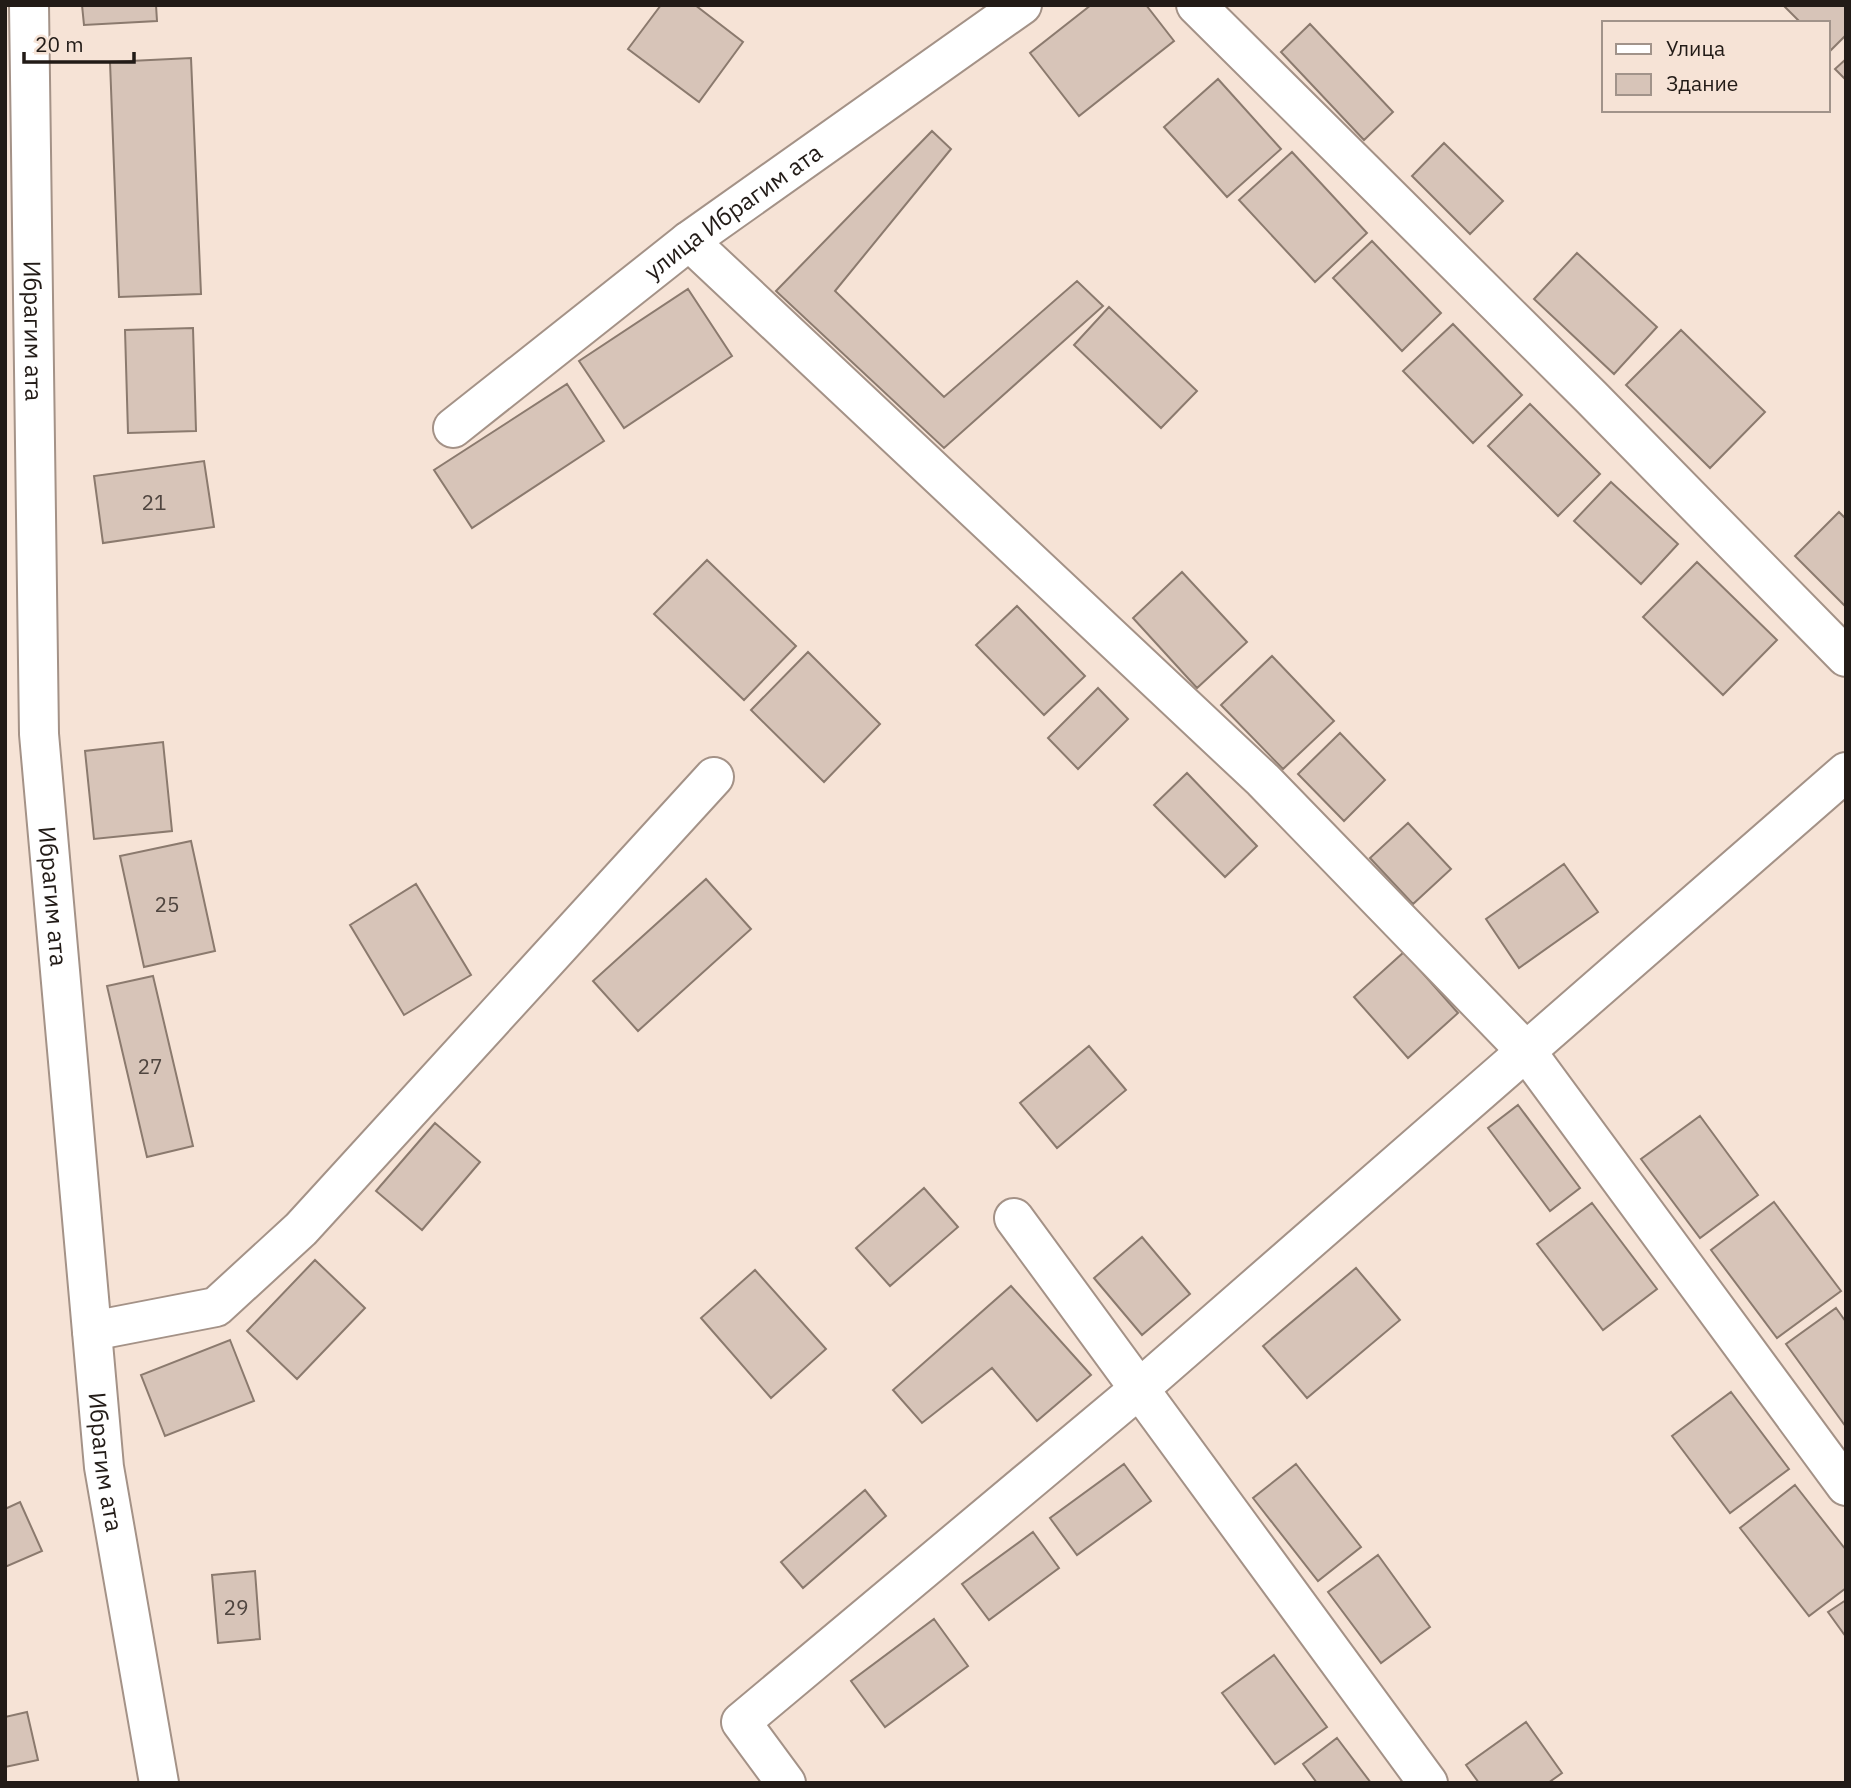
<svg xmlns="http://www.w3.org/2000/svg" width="1851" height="1788" font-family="'IBM Plex Sans',sans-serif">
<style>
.building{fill:#d7c4b8;stroke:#8b7a6e;stroke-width:2}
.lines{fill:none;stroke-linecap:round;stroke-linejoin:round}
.street-casing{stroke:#a49287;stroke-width:42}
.secondary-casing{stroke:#a49287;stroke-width:42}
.street{stroke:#fff;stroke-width:38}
.secondary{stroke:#fff;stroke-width:38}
.labels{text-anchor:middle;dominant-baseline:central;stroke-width:5;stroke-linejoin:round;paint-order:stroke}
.number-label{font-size:21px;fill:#4f453f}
.street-label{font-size:24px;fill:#221b17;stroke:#f6e3d6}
</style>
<rect width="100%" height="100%" fill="#f6e3d6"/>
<!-- building -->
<path class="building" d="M82,5H156L157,21L84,25Z
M661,5H695L743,42L699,102L628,49Z
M1091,5H1146L1174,41L1079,116L1030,53Z
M1783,5H1846V35L1830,51L1828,49V23H1801Z
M1310,24L1393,112L1364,140L1281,52Z
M191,58L201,294L119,297L110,62Z
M1846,59V80L1835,69Z
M1218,79L1281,149L1227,197L1164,127Z
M932,131L951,149L835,291L944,397L1077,281L1103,306L944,448L776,291Z
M1444,143L1503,201L1470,234L1412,176Z
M1292,152L1367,233L1315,282L1239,200Z
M1372,241L1441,313L1402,351L1333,278Z
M1577,253L1657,327L1614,374L1534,299Z
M688,289L732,356L624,428L579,361Z
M1109,307L1197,391L1161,428L1074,345Z
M1453,324L1522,395L1473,443L1403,371Z
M193,328L196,431L128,433L125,330Z
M1681,330L1765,412L1710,468L1626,385Z
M567,384L604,441L472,528L434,470Z
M1530,404L1600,474L1558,516L1488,446Z
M204,461L214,527L103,543L94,476Z
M1611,482L1678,544L1641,584L1574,521Z
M1839,512L1846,519V607L1795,556Z
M707,560L796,646L744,700L654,614Z
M1697,562L1777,640L1723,695L1643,617Z
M1182,572L1247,642L1197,688L1133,618Z
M1017,606L1085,676L1044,715L976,645Z
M808,652L880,724L824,782L751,710Z
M1272,656L1334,721L1283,769L1221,705Z
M1098,688L1128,719L1078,769L1048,738Z
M1340,733L1385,780L1344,821L1298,774Z
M163,742L172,831L94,839L85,751Z
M1187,773L1257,846L1225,877L1154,805Z
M1408,823L1451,869L1413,904L1370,858Z
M191,841L215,951L144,967L120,856Z
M1564,864L1598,912L1519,968L1486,919Z
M706,879L751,929L638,1031L593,981Z
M416,884L471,975L404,1015L350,925Z
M1404,952L1458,1013L1408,1058L1354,997Z
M153,976L193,1146L147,1157L107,986Z
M1089,1046L1126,1090L1057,1148L1020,1103Z
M1518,1105L1580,1188L1550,1211L1488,1128Z
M1700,1116L1758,1195L1700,1238L1641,1159Z
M435,1123L480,1162L422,1230L376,1191Z
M924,1188L958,1227L890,1286L856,1248Z
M1774,1202L1841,1291L1777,1338L1711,1250Z
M1592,1203L1657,1289L1603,1330L1537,1244Z
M1142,1237L1190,1294L1142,1335L1094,1278Z
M315,1260L365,1308L297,1379L247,1331Z
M1356,1268L1400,1320L1307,1398L1263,1346Z
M755,1270L826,1349L771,1398L701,1318Z
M1011,1286L1091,1375L1037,1421L992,1368L922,1423L893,1390Z
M1836,1308L1846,1322V1427L1786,1344Z
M230,1340L254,1401L165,1436L141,1375Z
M1731,1392L1789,1469L1730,1513L1672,1436Z
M1124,1464L1151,1501L1077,1555L1050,1518Z
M1296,1464L1361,1547L1318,1581L1253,1498Z
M1795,1485L1846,1550V1588L1809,1616L1740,1528Z
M865,1490L886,1516L803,1588L781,1562Z
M20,1502L42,1551L5,1567V1509Z
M1033,1532L1059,1568L989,1620L962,1584Z
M1378,1555L1430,1627L1381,1663L1328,1592Z
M255,1571L260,1639L218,1643L212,1575Z
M1846,1600V1637L1828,1612Z
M934,1619L968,1666L885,1727L851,1681Z
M1274,1655L1327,1727L1275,1764L1222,1693Z
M27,1712L38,1760L5,1767V1717Z
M1526,1722L1562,1773L1548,1783H1479L1466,1765Z
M1337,1738L1371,1783H1317L1303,1764Z"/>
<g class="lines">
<!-- street casing -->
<g class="street-casing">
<g id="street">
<path d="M1196,5L1591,397L1846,657"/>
<path d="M689,241L1263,780L1526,1051L1846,1486"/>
<path id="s1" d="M453,428L689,241L1022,5"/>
<path d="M1014,1218L1428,1783"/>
<path d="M92,1331L216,1307L301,1229L714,777"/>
<path d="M786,1783L741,1722L1139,1389L1846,772"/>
</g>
</g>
<!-- secondary casing -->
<g class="secondary-casing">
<g id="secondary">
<path id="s2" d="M29,5L39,734L104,1467L159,1783"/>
</g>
</g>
<!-- street -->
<use href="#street" class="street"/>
<!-- secondary -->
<use href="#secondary" class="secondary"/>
</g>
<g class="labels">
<!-- number labels -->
<g class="number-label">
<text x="154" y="502">21</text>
<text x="167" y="904">25</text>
<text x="150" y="1066">27</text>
<text x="236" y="1607">29</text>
</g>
<!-- street labels -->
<g class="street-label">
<text stroke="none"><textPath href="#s1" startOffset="354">улица Ибрагим ата</textPath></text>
<text stroke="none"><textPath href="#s2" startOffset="326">Ибрагим ата</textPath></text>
<text stroke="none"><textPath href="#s2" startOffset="892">Ибрагим ата</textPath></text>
<text stroke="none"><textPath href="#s2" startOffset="1460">Ибрагим ата</textPath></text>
</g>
</g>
<!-- border -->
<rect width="1851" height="1788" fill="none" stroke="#221b17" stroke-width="14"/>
<!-- legend -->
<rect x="1602" y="21" width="228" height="91" fill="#f6e3d6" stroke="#a1938a" stroke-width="2"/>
<rect x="1616" y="44" width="35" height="10" fill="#ffffff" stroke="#a1938a" stroke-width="2"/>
<text x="1666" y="56" font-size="21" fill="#221b17">Улица</text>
<rect x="1616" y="74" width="35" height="21" fill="#d7c4b8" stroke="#a1938a" stroke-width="2"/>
<text x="1666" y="91" font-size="21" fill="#221b17">Здание</text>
<!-- scale -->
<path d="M24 52v10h110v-10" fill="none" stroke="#221b17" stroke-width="3.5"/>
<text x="35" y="52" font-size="21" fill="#221b17" stroke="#f6e3d6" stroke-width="5" paint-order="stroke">20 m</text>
</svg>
